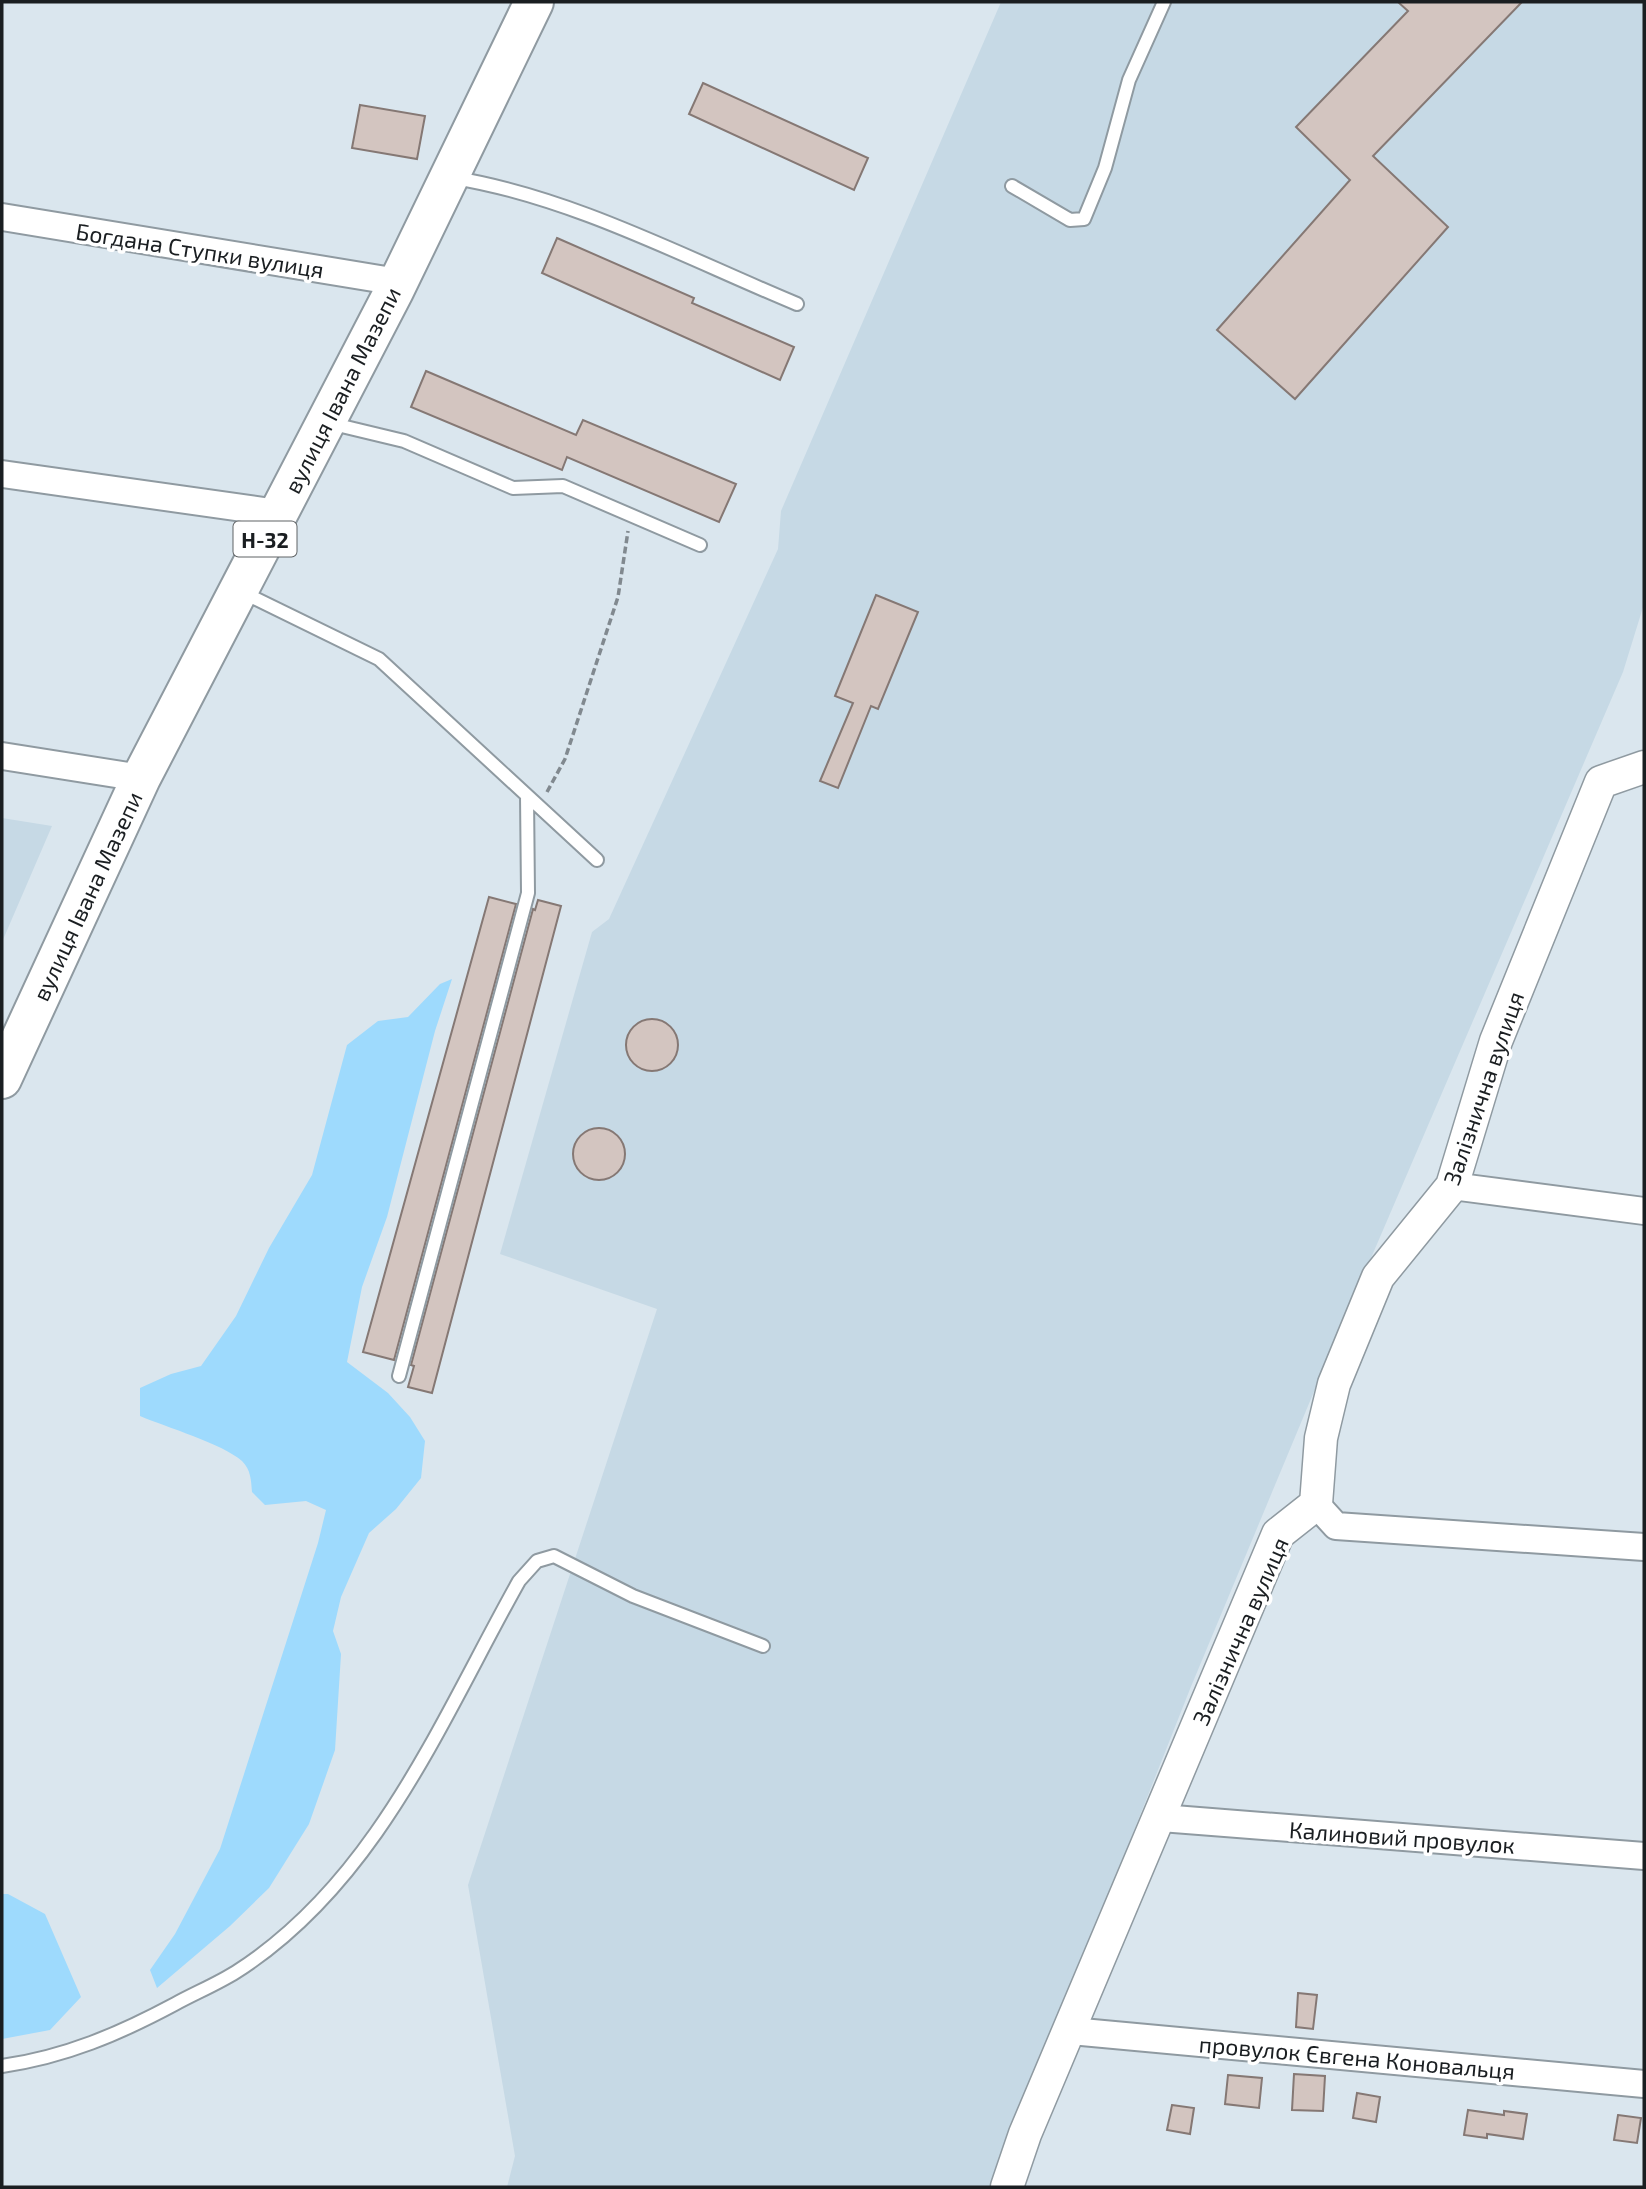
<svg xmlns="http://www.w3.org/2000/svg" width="1646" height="2189" font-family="'Exo 2',sans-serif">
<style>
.built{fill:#c6d9e5}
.green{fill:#9edafd}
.building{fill:#d3c5c0;stroke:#857874;stroke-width:2}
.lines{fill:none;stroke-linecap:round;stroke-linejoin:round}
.service-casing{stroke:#8f9aa1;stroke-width:16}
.minor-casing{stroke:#8f9aa1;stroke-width:30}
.tertiary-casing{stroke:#8f9aa1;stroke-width:35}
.primary-casing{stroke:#8f9aa1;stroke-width:42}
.path{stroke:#81898f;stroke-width:3.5;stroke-dasharray:7 3.5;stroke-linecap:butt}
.service{stroke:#fff;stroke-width:12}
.minor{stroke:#fff;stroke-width:26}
.tertiary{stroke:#fff;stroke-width:32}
.primary{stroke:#fff;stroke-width:38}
.labels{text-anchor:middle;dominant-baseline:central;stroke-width:7;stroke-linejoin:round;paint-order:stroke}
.shield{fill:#fff;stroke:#5f6264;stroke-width:2}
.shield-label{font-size:21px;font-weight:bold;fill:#1a1e21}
.street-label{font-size:23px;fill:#1a1e21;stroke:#fff}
</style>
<rect width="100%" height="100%" fill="#dae6ee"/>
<!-- built -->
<path class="built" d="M1001,2H1644V604L1623,672L1328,1358L1190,1689L993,2187H507L515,2156L468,1885L657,1309L500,1254L592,932L609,919L778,549L781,511Z
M2,818L52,826L2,942Z"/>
<!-- green -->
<path class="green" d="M452,979L435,1031L387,1217L362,1287L347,1362L388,1393L410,1417L425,1441L421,1478L396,1509L369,1533L341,1597L333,1631L341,1654L335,1750L309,1824L269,1888L230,1926L157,1988L150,1970L175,1934L220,1849L318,1543L326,1510L306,1501L265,1505L252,1492C251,1480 251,1470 242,1461C223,1444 166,1427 140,1416V1388L171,1374L201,1366L236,1316L269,1248L312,1175L347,1045L378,1021L408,1017L440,984Z
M2,1894H8L45,1914L81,1997L50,2030L2,2039Z"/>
<!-- building -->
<path class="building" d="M1398,2H1522L1373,156L1448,227L1295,399L1217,330L1350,180L1296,127L1408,11Z
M703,83L868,158L854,190L689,114Z
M360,105L425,116L417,159L352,148Z
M557,238L694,298L692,303L794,347L780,380L542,273Z
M426,371L576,435L583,420L736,484L719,522L567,457L562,470L411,407Z
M876,595L918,612L878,709L871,706L838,788L820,781L853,703L835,696Z
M489,897L516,904L394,1360L363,1352Z
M538,900L561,906L432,1393L408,1387L414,1366L411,1365L533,909L535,910Z
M626 1045a26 26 0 1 1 52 0a26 26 0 1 1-52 0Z
M573 1154a26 26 0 1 1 52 0a26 26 0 1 1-52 0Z
M1298,1993L1317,1995L1313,2029L1296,2027Z
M1294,2074L1325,2076L1323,2111L1292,2110Z
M1228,2075L1262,2078L1259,2108L1225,2104Z
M1357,2093L1380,2097L1376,2122L1353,2118Z
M1172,2105L1194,2108L1190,2134L1167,2130Z
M1468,2110L1504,2115V2111L1527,2114L1523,2139L1487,2134V2138L1464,2135Z
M1618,2115L1641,2118L1637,2143L1614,2140Z"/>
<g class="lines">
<!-- service casing -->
<g class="service-casing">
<path id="service" d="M455,178C574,198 686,258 797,304
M1012,186L1070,220L1084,219L1105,168L1129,80L1164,2
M329,423L404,441L513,488L563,486L700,545
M242,592L379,659L597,860
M399,1376L528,893L527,796
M2,2066C65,2057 119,2034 175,2004C195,1993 217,1984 236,1972C377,1882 441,1720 519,1581L537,1561L554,1556L633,1596L763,1646"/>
</g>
<!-- minor casing -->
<g class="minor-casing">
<path id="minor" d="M2,217L398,282
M2,474L278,513
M2,756L141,778
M1452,1186L1644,1211
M1316,1504L1336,1526L1644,1547
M1161,1818L1644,1856
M1071,2031L1644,2084"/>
</g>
<!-- tertiary casing -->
<g class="tertiary-casing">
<path id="tertiary" d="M1007,2187L1025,2134L1278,1534L1316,1504L1321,1438L1334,1384L1378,1277L1452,1186L1496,1041L1601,782L1644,767"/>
</g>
<!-- primary casing -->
<g class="primary-casing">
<path id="primary" d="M2,1079L141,778L394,291L534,2"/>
</g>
<!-- path -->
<path class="path" d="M547,792L565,759L618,597L628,531"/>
<!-- service -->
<use href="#service" class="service"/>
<!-- minor -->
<use href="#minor" class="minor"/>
<!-- tertiary -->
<use href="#tertiary" class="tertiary"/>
<!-- primary -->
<use href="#primary" class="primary"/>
</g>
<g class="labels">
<!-- shield labels -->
<rect class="shield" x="233.5" y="521.5" width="63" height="35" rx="5"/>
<g class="shield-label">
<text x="265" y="539">Н-32</text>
</g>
<!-- street labels -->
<g class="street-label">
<text transform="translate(200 250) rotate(9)">Богдана Ступки вулиця</text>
<text transform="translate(342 390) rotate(-63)">вулиця Івана Мазепи</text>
<text transform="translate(87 896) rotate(-65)">вулиця Івана Мазепи</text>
<text transform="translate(1483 1088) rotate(-71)">Залізнична вулиця</text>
<text transform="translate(1240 1631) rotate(-66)">Залізнична вулиця</text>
<text transform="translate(1402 1837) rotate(4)">Калиновий провулок</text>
<text transform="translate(1357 2057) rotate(5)">провулок Євгена Коновальця</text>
</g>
</g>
<!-- border -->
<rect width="1646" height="2189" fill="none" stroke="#1a1e21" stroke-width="7"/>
</svg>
